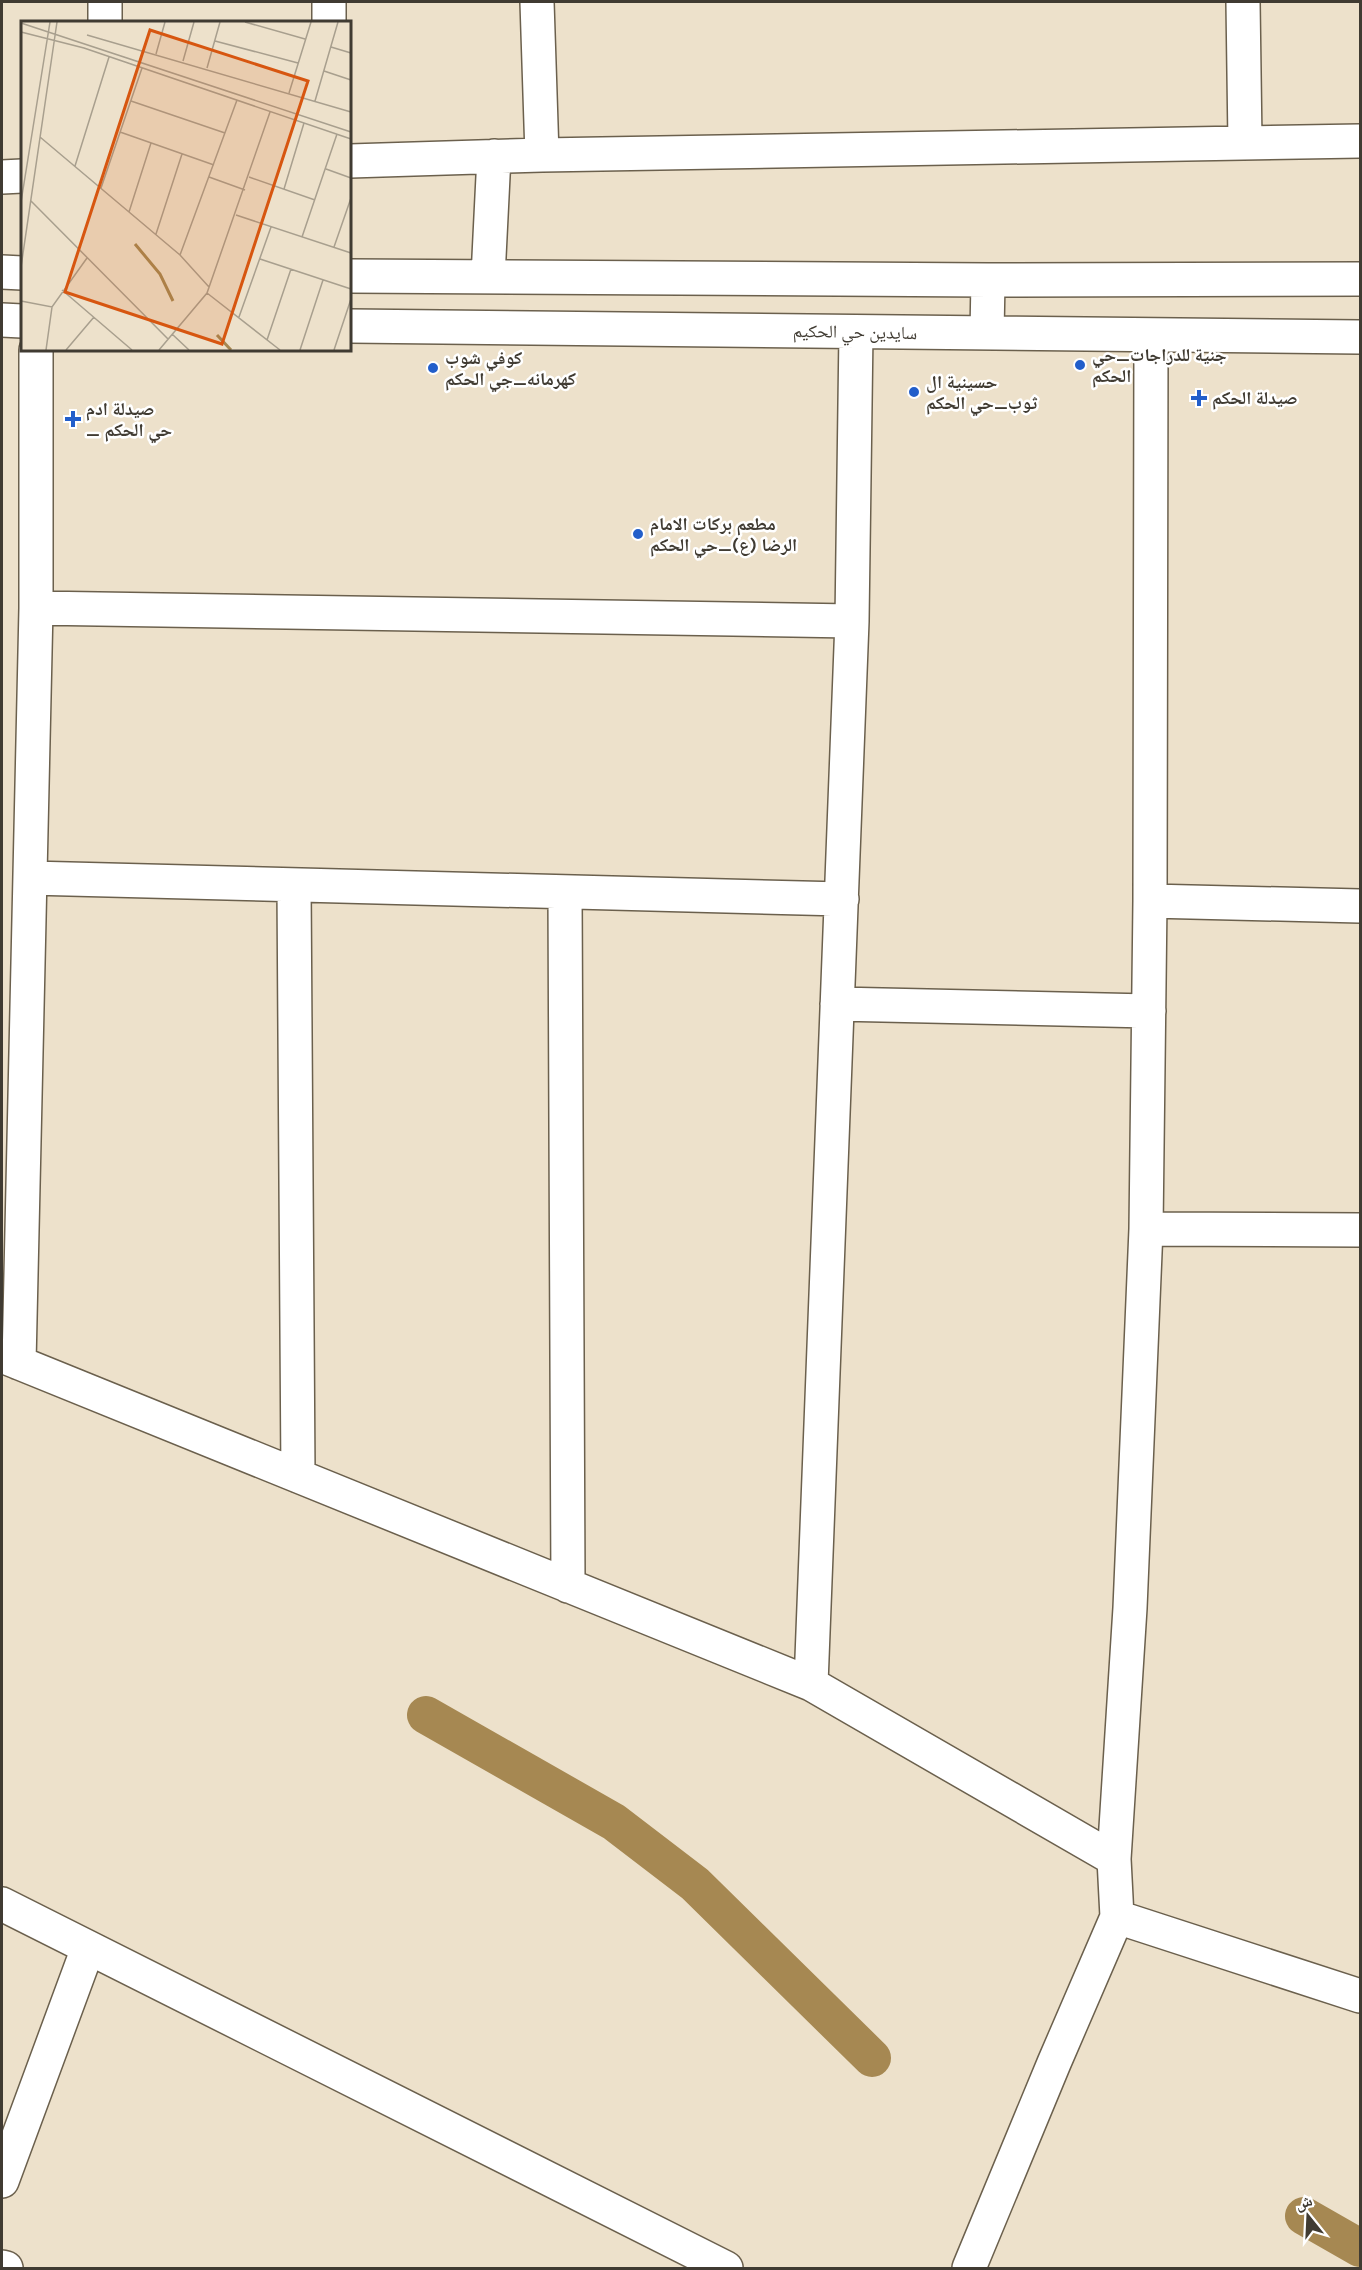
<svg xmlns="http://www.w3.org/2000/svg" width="1362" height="2270" font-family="Karla,'Noto Naskh Arabic',sans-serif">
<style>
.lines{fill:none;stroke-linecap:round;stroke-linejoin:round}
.canal{stroke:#a68852;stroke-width:38}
.minor-casing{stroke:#6b604d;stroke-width:36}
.minor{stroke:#fff;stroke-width:33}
.poi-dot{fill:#225eca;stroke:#fff;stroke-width:2}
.labels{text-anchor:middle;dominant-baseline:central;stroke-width:5;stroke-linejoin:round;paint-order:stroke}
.street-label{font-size:18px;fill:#403b32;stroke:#fff}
.poi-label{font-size:18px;font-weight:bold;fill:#403b32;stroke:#fff;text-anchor:start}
.inset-river{fill:none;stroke:#a68852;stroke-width:3}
.inset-road{fill:none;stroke:#a89f8e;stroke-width:1.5}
.view{fill:#d75610;fill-opacity:0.15;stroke:#d75610;stroke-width:3}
.inset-edge{fill:none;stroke:#403b32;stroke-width:3}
</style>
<rect width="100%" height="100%" fill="#ede1cb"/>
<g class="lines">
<!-- canal -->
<path class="canal" d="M426,1715L614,1822L695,1884L872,2058
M1304,2216L1360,2248"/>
<!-- minor casing -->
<g class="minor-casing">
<path id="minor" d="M105,2V22
M329,2V22
M537,2L542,155
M1243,2L1245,143
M350,161L542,155L1360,141
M2,177L22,176
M2,272L22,273
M350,276L988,280L1360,279
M488,277L494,156
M2,320L22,321
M350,326L1360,337
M987,333L988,280
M36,608L852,621
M30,878L842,899
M294,885L298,1476
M565,892L568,1586
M1150,901L1360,906
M837,1004L1149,1011
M1146,1229L1360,1230
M2,1356L811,1684L1114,1859
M19,1363L36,608V350
M811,1684L852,621L856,332
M2,1904L726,2268
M1117,1917L1360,1996
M2,2181L88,1948
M2,2267L6,2268
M969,2268L1054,2063L1117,1917L1114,1859L1130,1608L1146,1229L1150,901L1151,335"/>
</g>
<!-- minor -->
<use href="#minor" class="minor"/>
</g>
<!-- markers -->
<g class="poi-dot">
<circle cx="1080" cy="365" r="6"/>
<circle cx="433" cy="368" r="6"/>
<circle cx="914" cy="392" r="6"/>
<path d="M1196 389h6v6h6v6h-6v6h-6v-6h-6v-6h6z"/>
<path d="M70 410h6v6h6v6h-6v6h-6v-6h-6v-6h6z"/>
<circle cx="638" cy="534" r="6"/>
</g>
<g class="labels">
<!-- street labels -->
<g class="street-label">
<text transform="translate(855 332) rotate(1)">سايدين حي الحكيم</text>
</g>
<!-- poi labels -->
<g class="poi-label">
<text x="1092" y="355">جنية للدراجات_حي<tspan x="1092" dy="21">الحكم</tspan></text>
<text x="445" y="358">كوفي شوب<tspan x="445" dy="21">كهرمانه_جي الحكم</tspan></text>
<text x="926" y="382">حسينية ال<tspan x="926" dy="21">ثوب_حي الحكم</tspan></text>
<text x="1212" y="398">صيدلة الحكم</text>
<text x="86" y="409">صيدلة ادم<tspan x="86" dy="21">_ حي الحكم</tspan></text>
<text x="650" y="524">مطعم بركات الامام<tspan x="650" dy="21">الرضا (ع)_حي الحكم</tspan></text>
</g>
</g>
<!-- overview -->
<g transform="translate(21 21)">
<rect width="330" height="330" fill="#ede1cb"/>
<path class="inset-river" d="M114,223L139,253L152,280M196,314L210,329"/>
<path class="inset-road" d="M224,1L284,18M0,2L330,111M0,11L63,27L330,118M66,14L330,91M194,20L277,42M310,26L330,32M135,33L144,1M162,40L173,1M186,47L199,1M303,50L330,59M268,72L290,1M110,80L204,112M294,80L317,1M99,111L193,144M19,116L159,234L188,266M54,145L88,36M305,148L330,157M188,156L224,169M228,156L294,179M80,167L121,47M263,168L283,102M10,180L147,318M0,181L29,1M108,191L130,122M215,194L330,232M135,213L161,133M281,216L316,113M313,226L330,177M159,234L216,79M239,238L330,268M0,246L36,1M41,269L111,329M186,272L259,329M0,280L31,286L66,237M218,296L250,206M151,313L168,329M246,319L270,248M25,329L31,286M45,329L73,296M138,329L186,272L249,91M279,329L302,259M313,329L330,278"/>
<path class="view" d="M129,9L287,60L201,323L44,271Z"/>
<rect width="330" height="330" class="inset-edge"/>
</g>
<!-- border -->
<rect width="1362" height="2270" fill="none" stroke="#403b32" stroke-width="6"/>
<!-- north arrow -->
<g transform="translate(1308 2216) rotate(342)" stroke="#ffffff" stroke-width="4.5" paint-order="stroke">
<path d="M0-4.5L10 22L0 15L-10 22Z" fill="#403b32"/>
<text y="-9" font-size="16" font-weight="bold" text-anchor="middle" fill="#403b32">ش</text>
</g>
</svg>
